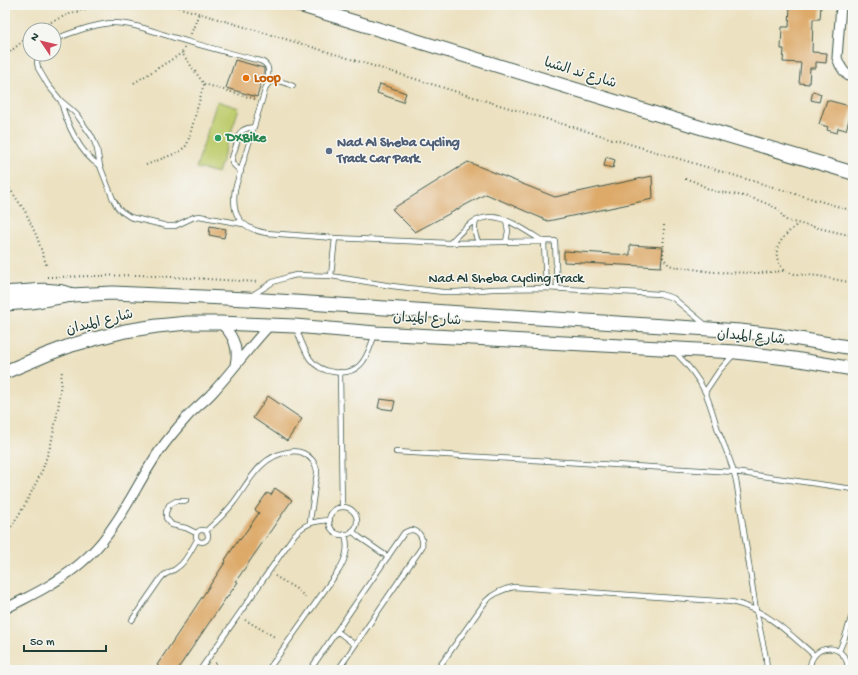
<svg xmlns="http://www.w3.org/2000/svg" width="858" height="675" font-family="'Gochi Hand','Playpen Sans Arabic',sans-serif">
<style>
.pitch{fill:#bfcd6f;stroke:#6f8552}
.building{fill:#ddaa6a}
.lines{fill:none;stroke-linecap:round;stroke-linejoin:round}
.lane-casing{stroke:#3e5649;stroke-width:6}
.street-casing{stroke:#3e5649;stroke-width:11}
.secondary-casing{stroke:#3e5649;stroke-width:15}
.primary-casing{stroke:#3e5649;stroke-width:16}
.path{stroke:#3e5649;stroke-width:2;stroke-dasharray:1 3;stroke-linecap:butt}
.lane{stroke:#fff;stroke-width:4.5}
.street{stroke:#fff;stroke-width:9}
.secondary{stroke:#fff;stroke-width:13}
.primary{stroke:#fff;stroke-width:14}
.food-dot{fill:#e8710a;stroke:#f6f6f2;stroke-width:1.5}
.leisure-dot{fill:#2e9e5b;stroke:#f6f6f2;stroke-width:1.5}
.service-dot{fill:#5c6f8a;stroke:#f6f6f2;stroke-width:1.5}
.labels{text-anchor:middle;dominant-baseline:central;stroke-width:3;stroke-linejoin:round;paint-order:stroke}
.street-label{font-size:14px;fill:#1f3d34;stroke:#f6f6f2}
.food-label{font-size:14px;font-weight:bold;fill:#c56008;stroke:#f6f6f2;text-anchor:start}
.leisure-label{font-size:14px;font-weight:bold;fill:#27864d;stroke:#f6f6f2;text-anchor:start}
.service-label{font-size:14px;font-weight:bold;fill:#4e5e75;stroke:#f6f6f2;text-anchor:start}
</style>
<rect width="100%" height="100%" fill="#f6f6f2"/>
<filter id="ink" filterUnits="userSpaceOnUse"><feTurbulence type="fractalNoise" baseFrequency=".025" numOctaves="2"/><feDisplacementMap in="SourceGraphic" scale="8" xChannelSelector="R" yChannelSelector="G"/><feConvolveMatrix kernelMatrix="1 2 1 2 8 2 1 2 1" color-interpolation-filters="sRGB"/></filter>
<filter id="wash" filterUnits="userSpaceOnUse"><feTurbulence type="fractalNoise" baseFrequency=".012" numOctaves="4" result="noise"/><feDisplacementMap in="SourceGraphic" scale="16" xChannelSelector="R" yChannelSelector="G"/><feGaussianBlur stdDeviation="0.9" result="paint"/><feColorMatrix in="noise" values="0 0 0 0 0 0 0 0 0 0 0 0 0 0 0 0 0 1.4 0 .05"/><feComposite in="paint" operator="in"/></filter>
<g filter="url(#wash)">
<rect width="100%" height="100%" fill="#ece1c0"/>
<!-- pitch -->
<path class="pitch" d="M217,101L239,108L218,173L196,168Z"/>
<g id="blocks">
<!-- building -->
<path class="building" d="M790,5H821L820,19H813L812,52L827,53L826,63L816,62V68H810L809,84L799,83L801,63L783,62L784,49H781L782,27H789Z
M235,60L264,68V73L257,97L226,88Z
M380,84L406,93L403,102L377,93Z
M813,91L821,94L819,102L811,100Z
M827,100L853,107L846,130L838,128L837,133L827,130L828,127L819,124Z
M606,157L615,160L613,168L604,166Z
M468,162L555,197L652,176L653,199L548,221L486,194L415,232L392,209Z
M210,226L226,229L224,238L209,235Z
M630,245L663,247L661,267L564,262V251L630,255Z
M268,396L302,419L287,441L253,418Z
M380,399L395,401L393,410L378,408Z
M275,488L292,500L236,581L238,582L226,599V598L177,670H164L157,665L226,561L225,560L239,539L240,540L259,513L255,510L267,493L271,495Z"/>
</g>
</g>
<g filter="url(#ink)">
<use href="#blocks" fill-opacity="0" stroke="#3e5649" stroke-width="1"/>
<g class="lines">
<!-- lane casing -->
<g class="lane-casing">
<path id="lane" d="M54,40C69,33 93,25 110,23C132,22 154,32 175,38C204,46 232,54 261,61C273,67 266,74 268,84
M39,54L37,62L38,68L48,85L61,101L72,110L77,115L93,138L97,149L100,166L113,199L118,208L121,211L130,217L167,226H175L194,217L199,216L243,224
M293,86C285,83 272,76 266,87L235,189C231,215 240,228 266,233L335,238L450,243L555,241L557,289
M61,101C66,123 80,154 100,166
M241,172L232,163V158L240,133C243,128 249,128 254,127
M506,220L508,231L506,242
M476,221C474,229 474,235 479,243
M450,243C456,237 463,229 470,224C476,220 483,217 491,217C506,216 531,234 544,242L546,288
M331,276L335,238
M251,296L273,282L288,277L296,275L331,276L392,286L443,292H456L492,289L546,288L660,294L673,298L707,326
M296,328C300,338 304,350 310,359C320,373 347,378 360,365C368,357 371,344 375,334
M675,352C687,364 698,377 705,392C711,405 714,419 719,433C726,450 734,467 737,486L756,610L766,658L767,670
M340,372L342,507
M705,392L719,371L734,354
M396,452L734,472L853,489
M186,501H176L169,505L166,512V518L172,525L186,528L196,533
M329 521a14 14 0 1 1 28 0a14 14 0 1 1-28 0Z
M196 536a6 6 0 1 1 12 0a6 6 0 1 1-12 0Z
M206,531C216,522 226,513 234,502C249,482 260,456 288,452C293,451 298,451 303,453C310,456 316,463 317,471C317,475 316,480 315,484C314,497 311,510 310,523
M352,531L359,537L388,557
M132,620L161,578C166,572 173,572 178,567C186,562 192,548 197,540
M337,631L355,645
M839,651L845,637L853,612
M200,670L295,534C306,523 314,521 330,520
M268,670L339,570C346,558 349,548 345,534
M310,670L404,533C415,525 424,535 422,547L338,670
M437,670L486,601C494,593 503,589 514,587L732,602C767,610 788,633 814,655
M810,670C809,642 848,641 848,670"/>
</g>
<!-- street casing -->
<g class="street-casing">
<path id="street" d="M841,5L837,58C840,67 844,74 853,79
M220,323C233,334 239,348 235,365
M5,609C21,600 38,593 53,583C78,568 99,549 114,525C131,501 143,474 160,450C168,439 178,427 187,417C195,408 205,401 213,392C233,370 250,346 270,325"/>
</g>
<!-- secondary casing -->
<g class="secondary-casing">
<path id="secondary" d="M299,5L699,127L853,173
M5,304L31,302L71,295L113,293L247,299L740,331L775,335L853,348
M5,372L48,354L72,345L94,339L125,331L157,326L188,323H220L295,326L376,333L736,352L794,359L853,369"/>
</g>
<!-- primary casing -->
<g class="primary-casing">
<path id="primary" d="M5,293C26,293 51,287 71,295"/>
</g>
<!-- path -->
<path class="path" d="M171,5L312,47L496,104L853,211
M37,30C58,17 80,9 104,5
M191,34L199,13
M5,58L11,51L30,35
M134,83L182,53
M204,84L255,99
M146,165L179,152L187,145L204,84L182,53L185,47
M685,179C696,180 704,188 714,191C722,193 730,193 738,195C751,197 764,202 776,208C782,212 781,218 788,221L853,236
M5,182L25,211L37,237L47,267
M664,225L663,258L669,265L673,266L713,272L760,273L783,271L795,274L819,276L853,283
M784,270C767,251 783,236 798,224
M47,277L139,275L258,282
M5,537L26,503L42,471L51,444L58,410L62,371
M275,576L298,590L305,597
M245,620L275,637
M215,663L225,670"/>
<!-- lane -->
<use href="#lane" class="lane"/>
<!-- street -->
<use href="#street" class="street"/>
<!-- secondary -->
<use href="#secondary" class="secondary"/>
<!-- primary -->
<use href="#primary" class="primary"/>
</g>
</g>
<!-- markers -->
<circle class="food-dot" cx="246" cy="78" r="4"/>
<circle class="leisure-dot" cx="218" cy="138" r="4"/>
<circle class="service-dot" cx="329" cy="151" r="4"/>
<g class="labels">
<!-- street labels -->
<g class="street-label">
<text transform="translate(580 74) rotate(17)">شارع ند الشبا</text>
<text x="506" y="279">Nad Al Sheba Cycling Track</text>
<text transform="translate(427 320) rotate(3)">شارع الميدان</text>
<text transform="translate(100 323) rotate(-14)">شارع الميدان</text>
<text transform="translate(751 338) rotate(5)">شارع الميدان</text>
</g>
<!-- food labels -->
<g class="food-label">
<text x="254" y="78">Loop</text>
</g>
<!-- leisure labels -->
<g class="leisure-label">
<text x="226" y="138">DXBike</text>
</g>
<!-- service labels -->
<g class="service-label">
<text x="337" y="143">Nad Al Sheba Cycling<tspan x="337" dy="16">Track Car Park</tspan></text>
</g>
</g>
<!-- margin -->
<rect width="858" height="675" fill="none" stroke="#f6f6f2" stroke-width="20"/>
<!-- north arrow -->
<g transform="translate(42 42) rotate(305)"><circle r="19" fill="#f6f6f2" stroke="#a0aca6"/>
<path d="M0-3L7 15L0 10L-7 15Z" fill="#d1495b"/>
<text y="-6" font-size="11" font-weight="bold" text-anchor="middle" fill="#1f3d34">N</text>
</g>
<!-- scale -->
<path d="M24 645v6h82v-6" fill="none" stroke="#1f3d34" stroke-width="2"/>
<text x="30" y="645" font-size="12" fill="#1f3d34" stroke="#f6f6f2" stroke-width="3" paint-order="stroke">50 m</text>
</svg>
